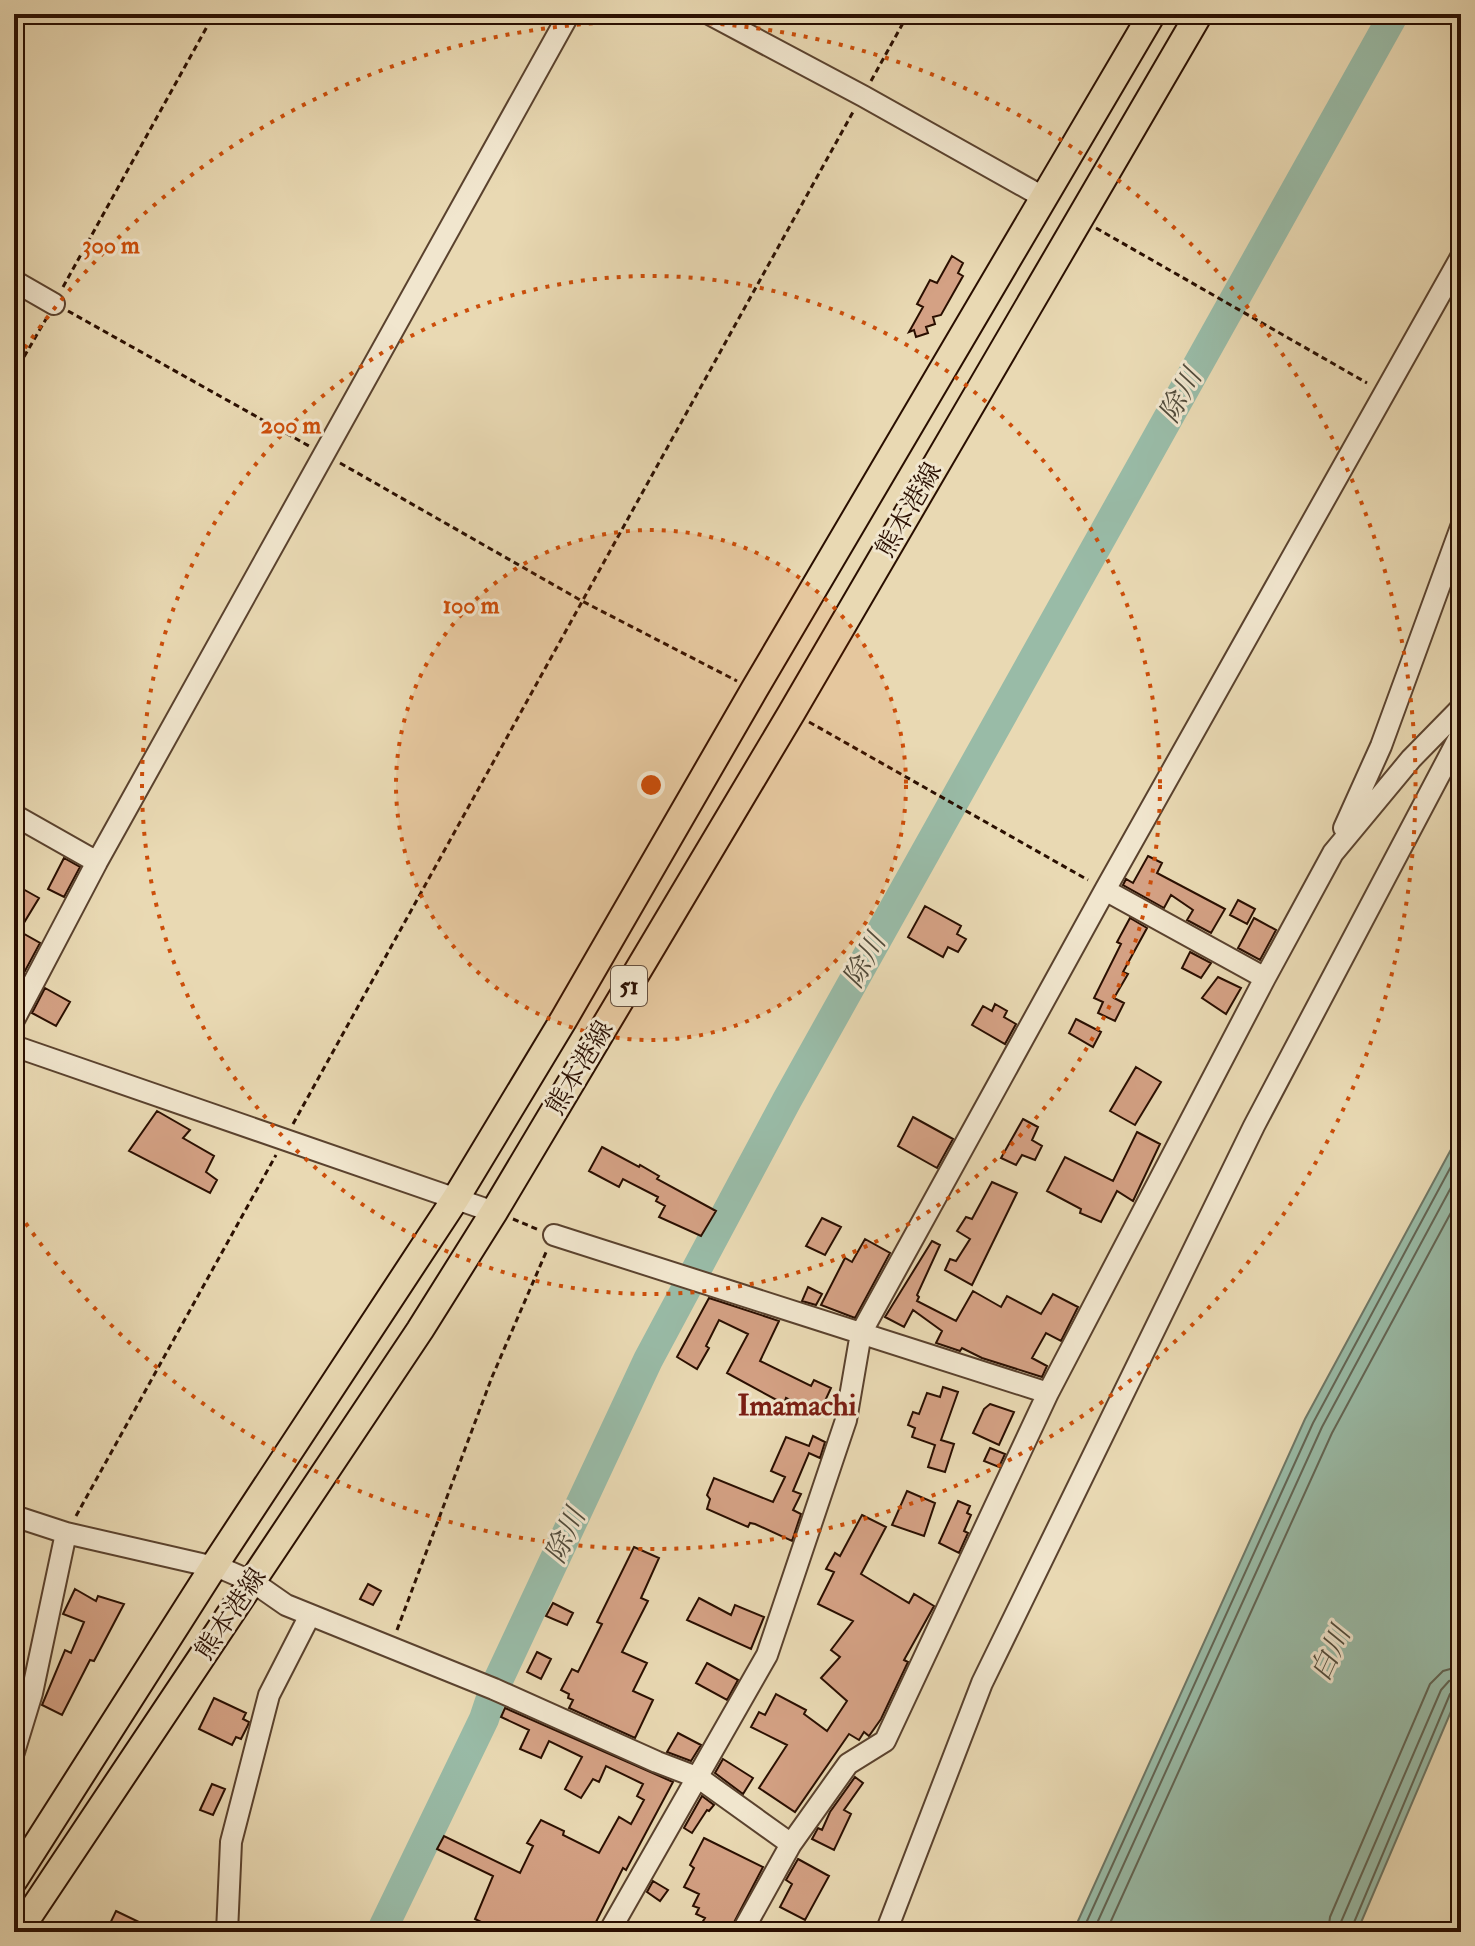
<svg xmlns="http://www.w3.org/2000/svg" width="1475" height="1946" font-family="'IM FELL Double Pica','Noto Serif JP',serif">
<style>
.water{fill:#99bba7;stroke:#6d7665;stroke-width:2}
.lines{fill:none;stroke-linecap:round;stroke-linejoin:round}
.shore{stroke:#626554;stroke-width:2}
.river{stroke:#99bba7;stroke-width:30}
.building{fill:#d4a184;stroke:#2a0f01;stroke-width:2}
.minor-casing{stroke:#5a422e;stroke-width:24}
.major-casing{stroke:#2a0f01;stroke-width:30}
.path{stroke:#2a0f01;stroke-width:3;stroke-dasharray:6 4;stroke-linecap:butt}
.minor{stroke:#f1e6ce;stroke-width:20}
.major{stroke:#e9d9b3;stroke-width:26}
.ring{fill:none;stroke:#cc4e0a;stroke-width:4;stroke-dasharray:4 8}
.labels{text-anchor:middle;dominant-baseline:central;stroke-width:6;stroke-linejoin:round;paint-order:stroke}
.shield{fill:#f1e6ce;stroke:#66503e;stroke-width:2}
.shield-label{font-size:24px;font-weight:bold;fill:#2a0f01}
.street-label{font-size:26px;fill:#2a0f01;stroke:#f1e6ce}
.water-label{font-size:28px;font-style:italic;fill:#514b3b;stroke:#f1e6ce}
.quarter-label{font-size:30px;font-weight:bold;fill:#7a1f14;stroke:#f1e6ce}
.centre{fill:#cc4e0a;stroke:#f1e6ce;stroke-width:4}
.ring-label{font-size:24px;text-anchor:middle;font-weight:bold;fill:#cc4e0a;stroke:#f1e6ce;stroke-width:6;stroke-linejoin:round;paint-order:stroke}
</style>
<rect width="100%" height="100%" fill="#e9d9b3"/>
<filter id="stains"><feTurbulence type="fractalNoise" baseFrequency=".0025" numOctaves="4"/><feColorMatrix values="0 0 0 0 .2 0 0 0 0 .09 0 0 0 0 .02 0 0 0 .5 -.17"/></filter>
<radialGradient id="worn" r=".72"><stop offset=".6" stop-color="#630" stop-opacity="0"/><stop offset="1" stop-color="#630" stop-opacity=".3"/></radialGradient>
<!-- water -->
<path class="water" d="M1461,1131V1688L1357,1932H1073L1305,1419Z"/>
<g class="lines">
<!-- shore -->
<path class="shore" d="M1082,1932L1313,1423L1461,1148
M1093,1932L1322,1427L1461,1169
M1106,1932L1332,1433L1461,1194
M1328,1932L1330,1917L1430,1684L1443,1671L1461,1666
M1340,1932L1341,1922L1441,1690L1449,1681L1461,1678
M1350,1932L1450,1694L1454,1690L1461,1688"/>
<!-- river -->
<path class="river" d="M381,1932L484,1719L494,1689L648,1360L787,1100L1394,14"/>
</g>
<!-- building -->
<path class="building" d="M952,256L963,263L958,273L963,276L941,315L933,317L935,324L926,327L928,333L916,337L914,330L909,332L923,307L917,304L930,280L937,283Z
M1148,856L1162,863L1157,873L1225,909L1211,933L1187,920L1193,910L1171,895L1164,908L1123,885L1126,879L1133,883Z
M64,858L80,867L64,897L48,889Z
M14,884L39,898L19,931L40,943L25,971L14,965Z
M1238,900L1255,909L1247,924L1230,915Z
M925,906L961,926L957,934L966,939L958,952L948,947L943,957L908,937Z
M1130,918L1147,928L1123,972L1128,974L1114,998L1124,1003L1115,1021L1098,1013L1103,1002L1094,998L1121,944L1117,942Z
M1254,918L1276,930L1260,960L1238,948Z
M1190,952L1211,963L1201,978L1182,968Z
M1218,977L1241,988L1226,1014L1202,998Z
M45,988L70,1002L56,1026L32,1013Z
M995,1004L1007,1011L1004,1017L1016,1024L1005,1044L972,1025L983,1006L992,1011Z
M1076,1019L1101,1032L1093,1047L1069,1033Z
M1136,1067L1161,1082L1135,1125L1110,1111Z
M157,1111L190,1130L183,1138L214,1156L206,1172L217,1180L210,1193L129,1151Z
M913,1117L953,1139L937,1168L898,1146Z
M1023,1119L1038,1127L1032,1140L1042,1146L1035,1160L1022,1155L1016,1165L1001,1158Z
M1137,1132L1160,1144L1133,1201L1117,1191L1101,1222L1080,1213L1081,1209L1047,1191L1065,1157L1113,1181Z
M602,1147L639,1167L640,1165L659,1176L657,1179L716,1211L701,1236L659,1217L665,1206L656,1201L658,1197L623,1179L619,1187L589,1171Z
M992,1182L1017,1193L972,1285L945,1270L950,1259L956,1261L970,1239L957,1231L966,1217L972,1219Z
M822,1218L841,1227L825,1255L806,1246Z
M865,1239L890,1253L855,1318L821,1305L845,1258L852,1262Z
M932,1241L940,1245L917,1295L919,1297L917,1301L956,1321L973,1291L1001,1307L1007,1296L1041,1314L1053,1294L1078,1307L1061,1341L1046,1333L1032,1358L1047,1366L1042,1377L982,1358L962,1348L960,1351L936,1343L942,1331L913,1310L904,1327L885,1317Z
M808,1287L822,1294L816,1305L802,1301Z
M709,1298L779,1321L760,1361L811,1386L814,1380L831,1388L819,1414L786,1398L784,1404L727,1373L748,1334L719,1320L706,1346L709,1348L697,1369L677,1357Z
M943,1387L958,1392L941,1440L954,1444L945,1472L928,1467L935,1445L912,1437L915,1428L908,1425L913,1412L919,1414L927,1393L940,1397Z
M990,1404L1014,1412L999,1445L973,1433L984,1409Z
M813,1436L825,1442L820,1458L809,1453L793,1491L801,1494L793,1510L801,1514L792,1541L755,1524L750,1523L748,1527L707,1509L710,1499L707,1495L714,1478L773,1502L785,1477L771,1471L786,1437L809,1446Z
M990,1448L1005,1454L999,1467L984,1461Z
M907,1491L935,1503L924,1536L892,1525Z
M958,1501L970,1506L967,1513L971,1515L964,1531L968,1533L959,1553L939,1543Z
M862,1515L886,1527L861,1574L909,1603L914,1594L934,1606L904,1660L908,1662L881,1719L869,1736L864,1732L859,1740L849,1734L795,1812L759,1788L787,1745L751,1727L759,1712L765,1715L776,1694L806,1710L804,1714L827,1731L847,1701L821,1678L840,1657L831,1650L853,1621L818,1604L834,1572L826,1569L835,1553L840,1556Z
M634,1547L659,1558L641,1598L648,1601L622,1652L647,1663L633,1691L653,1700L635,1738L569,1708L573,1700L568,1698L569,1694L561,1690L572,1669L578,1672L602,1624L597,1622Z
M368,1584L381,1591L373,1605L360,1599Z
M75,1589L96,1601L98,1596L124,1604L94,1661L90,1660L62,1715L42,1705L65,1650L71,1653L84,1622L63,1614Z
M699,1598L731,1615L735,1605L764,1617L751,1649L687,1620Z
M553,1603L573,1613L567,1625L546,1616Z
M537,1652L551,1659L541,1679L527,1672Z
M707,1663L738,1680L727,1700L696,1683Z
M214,1698L246,1713L243,1719L249,1722L248,1725L241,1739L236,1737L232,1745L199,1729Z
M505,1708L673,1782L626,1870L623,1868L591,1932H501L475,1919L493,1876L437,1849L444,1836L520,1873L533,1846L527,1843L541,1820L564,1831L563,1835L599,1853L619,1817L631,1824L644,1800L637,1796L643,1784L606,1766L599,1782L593,1779L581,1798L565,1789L582,1757L549,1741L541,1758L520,1749L529,1730L501,1717Z
M678,1733L701,1745L691,1761L667,1752Z
M723,1759L753,1778L743,1794L715,1773Z
M855,1777L863,1783L844,1810L851,1814L834,1850L812,1839L818,1828L822,1830L830,1812Z
M212,1784L225,1789L213,1815L200,1810Z
M702,1796L714,1805L709,1811L707,1810L692,1833L684,1828Z
M704,1838L763,1867L729,1932H696L705,1918L696,1914L699,1908L693,1906L699,1894L684,1887L694,1868L690,1865Z
M798,1859L829,1876L805,1920L780,1907L792,1884L786,1880Z
M653,1881L668,1890L660,1901L647,1892Z
M116,1911L139,1922L135,1932H106Z"/>
<g class="lines">
<!-- minor casing -->
<g class="minor-casing">
<path id="minor" d="M709,14L863,96L1043,197
M14,281L54,304
M14,815L97,862
M1344,828L1381,746L1461,527
M1105,890L1265,978
M14,1020L97,862L569,14
M14,1046L494,1212
M554,1235L1048,1393
M14,1516L66,1533L223,1569L253,1582L286,1605L494,1689L657,1762L699,1778L791,1844L742,1932
M14,1752L32,1693L66,1533
M791,1844L848,1764L885,1741L1048,1393L1265,978L1333,853L1411,759L1461,708
M227,1932L231,1842L269,1695L310,1615
M609,1932L767,1655L846,1420L861,1333L1105,890L1461,257
M886,1932L982,1683L1254,1126L1461,734"/>
</g>
<!-- major casing -->
<g class="major-casing">
<path id="major" d="M14,1880L214,1566L456,1198L564,1019L754,690L1152,14
M18,1932L420,1330L494,1212L792,712L1199,14"/>
</g>
<!-- path -->
<path class="path" d="M871,81L908,14
M1096,228L1367,383
M63,287L214,14
M68,311L309,446
M14,374L46,319
M340,463L582,601L737,681
M809,722L1088,880
M293,1124L853,112
M513,1219L539,1230
M76,1516L276,1155
M397,1630L492,1377L547,1250"/>
<!-- minor -->
<use href="#minor" class="minor"/>
<!-- major -->
<use href="#major" class="major"/>
</g>
<!-- distance rings -->
<circle cx="651" cy="785" r="255" fill="#cc4e0a" fill-opacity=".12"/>
<g class="ring">
<circle cx="651" cy="785" r="255"/>
<circle cx="651" cy="785" r="509"/>
<path d="M18 358A764 764 0 1 1 18 1212"/>
</g>
<g class="labels">
<!-- shield labels -->
<rect class="shield" x="611" y="966" width="36" height="40" rx="6"/>
<g class="shield-label">
<text x="629" y="986">51</text>
</g>
<!-- street labels -->
<g class="street-label">
<text transform="translate(909 510) rotate(-60)">熊本港線</text>
<text transform="translate(580 1068) rotate(-59)">熊本港線</text>
<text transform="translate(231 1614) rotate(-56)">熊本港線</text>
</g>
<!-- water labels -->
<g class="water-label">
<text transform="translate(1181 396) rotate(-61)">除川</text>
<text transform="translate(865 961) rotate(-61)">除川</text>
<text transform="translate(566 1536) rotate(-65)">除川</text>
<text transform="translate(1331 1654) rotate(-65)">白川</text>
</g>
<!-- quarter labels -->
<g class="quarter-label">
<text x="797" y="1405">Imamachi</text>
</g>
</g>
<circle cx="651" cy="785" r="12" class="centre"/>
<g class="ring-label">
<text x="111" y="253">300 m</text>
<text x="291" y="433">200 m</text>
<text x="471" y="613">100 m</text>
</g>
<!-- margin -->
<rect width="1475" height="1946" fill="none" stroke="#e9d9b3" stroke-width="48"/>
<rect x="16" y="16" width="1443" height="1914" fill="none" stroke="#2a0f01" stroke-width="4"/>
<rect x="24" y="24" width="1427" height="1898" fill="none" stroke="#2a0f01" stroke-width="2"/>
<rect width="100%" height="100%" filter="url(#stains)"/>
<rect width="100%" height="100%" fill="url(#worn)"/>
</svg>
